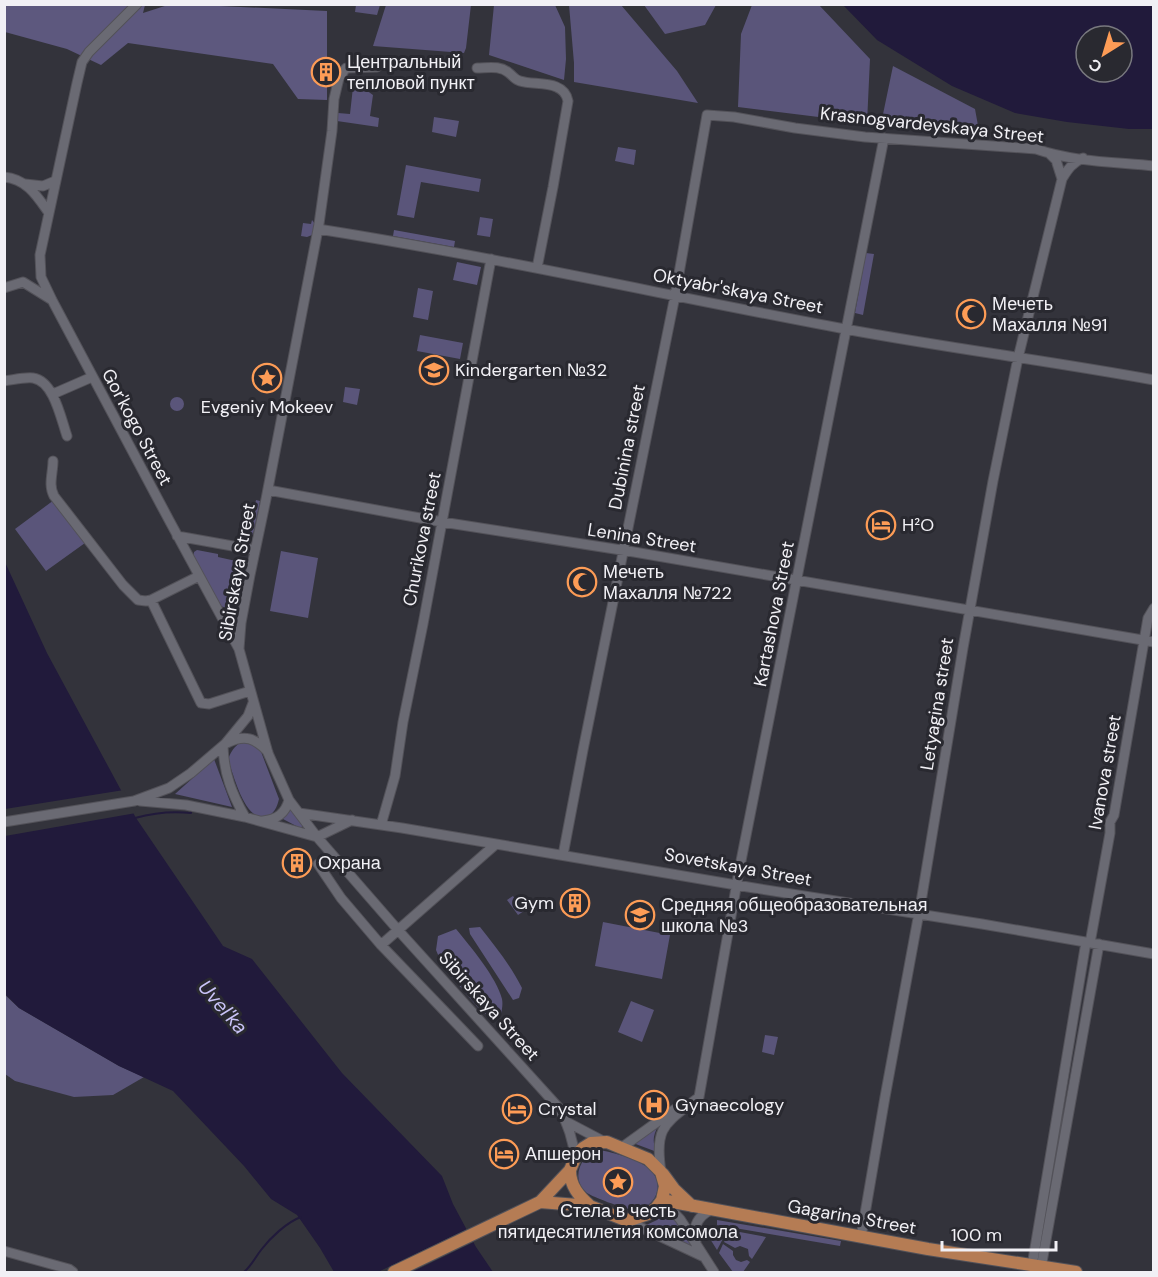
<svg xmlns="http://www.w3.org/2000/svg" width="1158" height="1277" font-family="'DM Sans',sans-serif">
<style>
.green{fill:#5a557a}
.forest{fill:#5d587e}
.water{fill:#211a3b;fill-rule:evenodd}
.pier{fill:#33333b}
.lines{fill:none;stroke-linecap:round;stroke-linejoin:round}
.stream{stroke:#211a3b;stroke-width:2}
.minor-casing{stroke:#535259;stroke-width:11}
.major-casing{stroke:#535259;stroke-width:14}
.minor{stroke:#6a6a73;stroke-width:9}
.major{stroke:#b57c54;stroke-width:12}
.labels{text-anchor:middle;dominant-baseline:central;stroke-width:6;stroke-linejoin:round;paint-order:stroke}
.poi-label{font-size:18px;fill:#f1f0f5;stroke:#292930;text-anchor:start}
.street-label{font-size:18px;fill:#f1f0f5;stroke:#292930}
.water-label{font-size:20px;font-style:italic;fill:#c9c3f7;stroke:#292930}
</style>
<rect width="100%" height="100%" fill="#33333b"/>
<!-- green -->
<path class="green" d="M356,5H380L377,15L355,12Z
M386,5H471L466,48L464,53L373,46Z
M494,5H555L565,27L566,59L564,80L489,55Z
M569,5H621L677,71L698,103L574,82V63Z
M644,5H716L705,25L665,34Z
M752,5H819L870,59L867,123L738,107L741,34Z
M893,66L975,109L979,131L882,119Z
M353,87L366,90L373,95L370,116L379,118L378,127L337,121L338,113L350,114Z
M434,117L459,121L456,137L432,132Z
M618,147L636,150L634,165L615,161Z
M406,165L481,179L479,192L421,182L414,218L397,215Z
M480,217L493,219L490,237L477,235Z
M312,220L315,224L312,235L307,237L301,236L303,223L311,224Z
M866,253L874,254L863,315L855,313Z
M418,288L433,291L428,320L413,317Z
M420,335L463,343L460,359L417,351Z
M345,387L360,389L357,405L343,402Z
M170 404a7 7 0 1 1 14 0a7 7 0 1 1-14 0Z
M54,500L85,543L46,571L15,529Z
M256,500L260,501L253,535L249,534Z
M197,550L218,554V557L236,561L232,582L237,584L233,605L227,608L220,606L193,558L194,552Z
M281,551L318,558L308,618L270,611Z
M241,742H249L260,749L279,799C277,807 274,815 265,817C244,820 234,775 228,760C231,751 234,747 241,742Z
M214,759L232,807L175,794Z
M290,808L303,826L300,828L283,819V815Z
M513,896L524,911L518,915L507,900Z
M603,922L670,935L662,979L595,966Z
M4,994L19,1008L119,1066L144,1077L113,1095L74,1097L15,1081L5,1074Z
M631,1001L654,1010L642,1042L618,1032Z
M765,1035L778,1037L774,1055L762,1052Z
M658,1126C653,1136 652,1142 657,1152L633,1143Z
M599,1150C612,1152 646,1161 653,1173C666,1190 650,1213 630,1209C622,1208 593,1197 587,1193C570,1179 580,1155 599,1150Z
M670,1209L696,1248L642,1227L657,1220Z
M717,1220L841,1241L840,1246L717,1225Z
M702,1226L727,1231L717,1250Z
M729,1230L766,1237L752,1259L749,1256L748,1249L740,1246L735,1248L724,1242Z
M723,1244L733,1251V1255L736,1260L741,1262L747,1260L750,1262L743,1272H733L719,1253Z"/>
<!-- forest -->
<path class="forest" d="M171,4L199,5L327,11V100L298,99L273,64L128,43L101,65L67,49L5,32L4,5H145L143,13Z
M394,230L455,241L454,247L393,236Z
M457,262L481,267L477,285L453,280Z
M480,927C495,946 511,966 522,988L519,998L513,1000L470,934L469,928Z
M456,929C470,946 497,978 502,999C503,1004 502,1009 501,1014L489,1016L481,1011L452,977L441,962L436,950L438,936Z"/>
<!-- water -->
<path class="water" d="M843,5H1153V129H1129L1067,122L1015,113L952,86L877,40ZM1086,36H1122V72H1086Z
M4,560L47,653L136,818L223,946L252,959L342,1073L442,1176L453,1204L476,1247L493,1272H334L320,1248L297,1215L271,1199L244,1166L173,1091L119,1066L19,1008L5,994Z"/>
<!-- pier -->
<path class="pier" d="M124,790L136,813L5,836V809Z
M469,1228L476,1241L412,1272H378Z"/>
<g class="lines">
<!-- stream -->
<path class="stream" d="M135,818C153,813 172,811 191,813V809
M244,1272C251,1266 255,1258 261,1250C270,1238 287,1222 301,1217"/>
<!-- minor casing -->
<g class="minor-casing">
<path id="minor" d="M137,4L89,52L82,62L77,83L40,255L41,277L52,300L169,520L239,649
M377,67L346,68L339,78L334,99L332,131L319,224L266,499L250,575L241,623L239,649L268,753L289,800L317,837L398,930L559,1108C568,1124 573,1139 575,1158
M477,68C488,68 500,65 509,73C513,76 515,80 520,81C535,86 564,79 568,101L553,187L537,268
M4,177C27,179 37,196 49,213
M1062,179C1068,169 1072,163 1083,158
M25,184L43,186L55,181
M318,229C495,257 669,296 845,329C947,348 1051,361 1154,380
M4,288L23,282L52,300
M4,381C13,380 24,377 33,378C54,381 61,419 67,436
M53,394L92,377
M53,461C53,473 48,485 54,496L123,585L138,600L146,601L151,600L201,703L209,704L250,691
M268,490L442,522L634,552L1154,642
M177,536L255,550
M151,600L199,576
M227,743C245,734 255,738 268,752
M223,746C224,774 232,794 245,817
M140,801L186,805L245,817L317,837L352,820
M299,813L402,828L748,887L982,924L1154,954
M263,821C277,819 285,814 289,800
M4,822L134,801L169,788L191,773L225,744L248,716L253,703
M381,825L395,776L403,722L423,624L491,259
M563,855L583,750L675,296L707,115L734,117L795,128L865,137L1036,149C1073,162 1115,162 1154,166
M318,864L341,898L381,945L478,1046
M1090,943L1110,833V822L1114,815L1148,618L1154,608
M381,945L496,844
M567,1122L605,1142
M621,1148L678,1107
M661,1172C654,1126 665,1124 699,1097L739,871L884,138
M662,1200L680,1219L714,1272
M625,1220L704,1257
M861,1237L885,1097L921,902L963,648L993,481L1018,358L1062,179L1056,160L1049,153
M696,1241C692,1225 699,1215 713,1209
M4,1251L69,1269L73,1272
M1032,1266L1086,942
M1041,1268L1099,944"/>
</g>
<!-- major casing -->
<g class="major-casing">
<path id="major" d="M570,1170C570,1186 579,1196 590,1206
M663,1174L674,1189L692,1206
M662,1200L928,1249L1076,1272
M394,1272L540,1202L570,1170L577,1154L583,1148L591,1143L607,1142L648,1159L661,1172L665,1186L662,1200L656,1208L648,1214L633,1219L625,1220L590,1206L540,1202"/>
</g>
<!-- minor -->
<use href="#minor" class="minor"/>
<!-- major -->
<use href="#major" class="major"/>
</g>
<!-- icons -->
<defs>
<g id="building-ring" transform="scale(1.5)"><circle r="9.5" fill="#292930" stroke="#fd9c56" stroke-width="1.5"/><path d="M-4-6H4V6H1V3H-1V6H-4ZM-2.5-4.3h1.7v1.8h-1.7ZM.8-4.3h1.7v1.8H.8ZM-2.5-1h1.7V.8h-1.7ZM.8-1h1.7V.8H.8Z" fill="#fd9c56"/></g>
<g id="mosque-ring" transform="scale(1.5)"><circle r="9.5" fill="#292930" stroke="#fd9c56" stroke-width="1.5"/><path d="M3.5-4.9A6 6 0 1 0 3.5 4.9A5 5 0 1 1 3.5-4.9Z" fill="#fd9c56"/></g>
<g id="school-ring" transform="scale(1.5)"><circle r="9.5" fill="#292930" stroke="#fd9c56" stroke-width="1.5"/><path d="M0-5L7-2L0 1L-7-2ZM-4 1L0 2.5L4 1V4Q0 6-4 4Z" fill="#fd9c56"/></g>
<g id="sight-ring" transform="scale(1.5)"><circle r="9.5" fill="#292930" stroke="#fd9c56" stroke-width="1.5"/><path d="M0-6L1.8-2.2L6-1.7L2.9 1.2L3.7 5.4L0 3.3L-3.7 5.4L-2.9 1.2L-6-1.7L-1.8-2.2Z" fill="#fd9c56"/></g>
<g id="hotel-ring" transform="scale(1.5)"><circle r="9.5" fill="#292930" stroke="#fd9c56" stroke-width="1.5"/><path d="M-6-4.5h1.5V1H6V5H4.5V3h-9V5H-6ZM-4 0a1.8 1.8 0 1 1 3.6 0ZM.5 0V-2.5h3Q6-2.5 6 0Z" fill="#fd9c56"/></g>
<g id="hospital-ring" transform="scale(1.5)"><circle r="9.5" fill="#292930" stroke="#fd9c56" stroke-width="1.5"/><path d="M-5-5h3v3.5h4V-5h3V5h-3V1.5h-4V5h-3Z" fill="#fd9c56"/></g>
</defs>
<g fill-rule="evenodd">
<use href="#building-ring" x="326" y="72"/>
<use href="#mosque-ring" x="971" y="314"/>
<use href="#school-ring" x="434" y="370"/>
<use href="#sight-ring" x="267" y="378"/>
<use href="#hotel-ring" x="881" y="525"/>
<use href="#mosque-ring" x="582" y="582"/>
<use href="#building-ring" x="297" y="863"/>
<use href="#building-ring" x="575" y="903"/>
<use href="#school-ring" x="640" y="915"/>
<use href="#hospital-ring" x="654" y="1105"/>
<use href="#hotel-ring" x="517" y="1109"/>
<use href="#hotel-ring" x="504" y="1154"/>
<use href="#sight-ring" x="618" y="1182"/>
</g>
<g class="labels">
<!-- poi labels -->
<g class="poi-label">
<text x="347" y="62">Центральный<tspan x="347" dy="21">тепловой пункт</tspan></text>
<text x="992" y="304">Мечеть<tspan x="992" dy="21">Махалля №91</tspan></text>
<text x="455" y="370">Kindergarten №32</text>
<text x="267" y="407" text-anchor="middle">Evgeniy Mokeev</text>
<text x="902" y="525">H²O</text>
<text x="603" y="572">Мечеть<tspan x="603" dy="21">Махалля №722</tspan></text>
<text x="318" y="863">Охрана</text>
<text x="554" y="903" text-anchor="end">Gym</text>
<text x="661" y="905">Средняя общеобразовательная<tspan x="661" dy="21">школа №3</tspan></text>
<text x="675" y="1105">Gynaecology</text>
<text x="538" y="1109">Crystal</text>
<text x="525" y="1154">Апшерон</text>
<text x="618" y="1211" text-anchor="middle">Стела в честь<tspan x="618" dy="21">пятидесятилетия комсомола</tspan></text>
</g>
<!-- street labels -->
<g class="street-label">
<text transform="translate(932 125) rotate(6)">Krasnogvardeyskaya Street</text>
<text transform="translate(738 291) rotate(11)">Oktyabr'skaya Street</text>
<text transform="translate(137 427) rotate(62)">Gor'kogo Street</text>
<text transform="translate(627 447) rotate(-79)">Dubinina street</text>
<text transform="translate(642 538) rotate(9)">Lenina Street</text>
<text transform="translate(422 539) rotate(-79)">Churikova street</text>
<text transform="translate(237 572) rotate(-80)">Sibirskaya Street</text>
<text transform="translate(774 614) rotate(-79)">Kartashova Street</text>
<text transform="translate(937 704) rotate(-81)">Letyagina street</text>
<text transform="translate(1105 772) rotate(-80)">Ivanova street</text>
<text transform="translate(738 867) rotate(10)">Sovetskaya Street</text>
<text transform="translate(489 1006) rotate(48)">Sibirskaya Street</text>
<text transform="translate(852 1217) rotate(10)">Gagarina Street</text>
</g>
<!-- water labels -->
<g class="water-label">
<text transform="translate(223 1007) rotate(49)">Uvel'ka</text>
</g>
</g>
<!-- border -->
<rect width="1158" height="1277" fill="none" stroke="#f1f0f5" stroke-width="12"/>
<!-- north arrow -->
<g transform="translate(1104 54) rotate(217)"><circle r="28" fill="#292930" stroke="#79797f" stroke-width="1.5"/>
<path d="M0-4.5L10 22L0 15L-10 22Z" fill="#fd9c56"/>
<text y="-9" font-size="16" font-weight="bold" text-anchor="middle" fill="#f1f0f5">С</text>
</g>
<!-- scale -->
<path d="M942 1241v9h114v-9" fill="none" stroke="#f1f0f5" stroke-width="3"/>
<text x="951" y="1241" font-size="18" fill="#f1f0f5" stroke="#292930" stroke-width="4.5" paint-order="stroke">100 m</text>
</svg>
